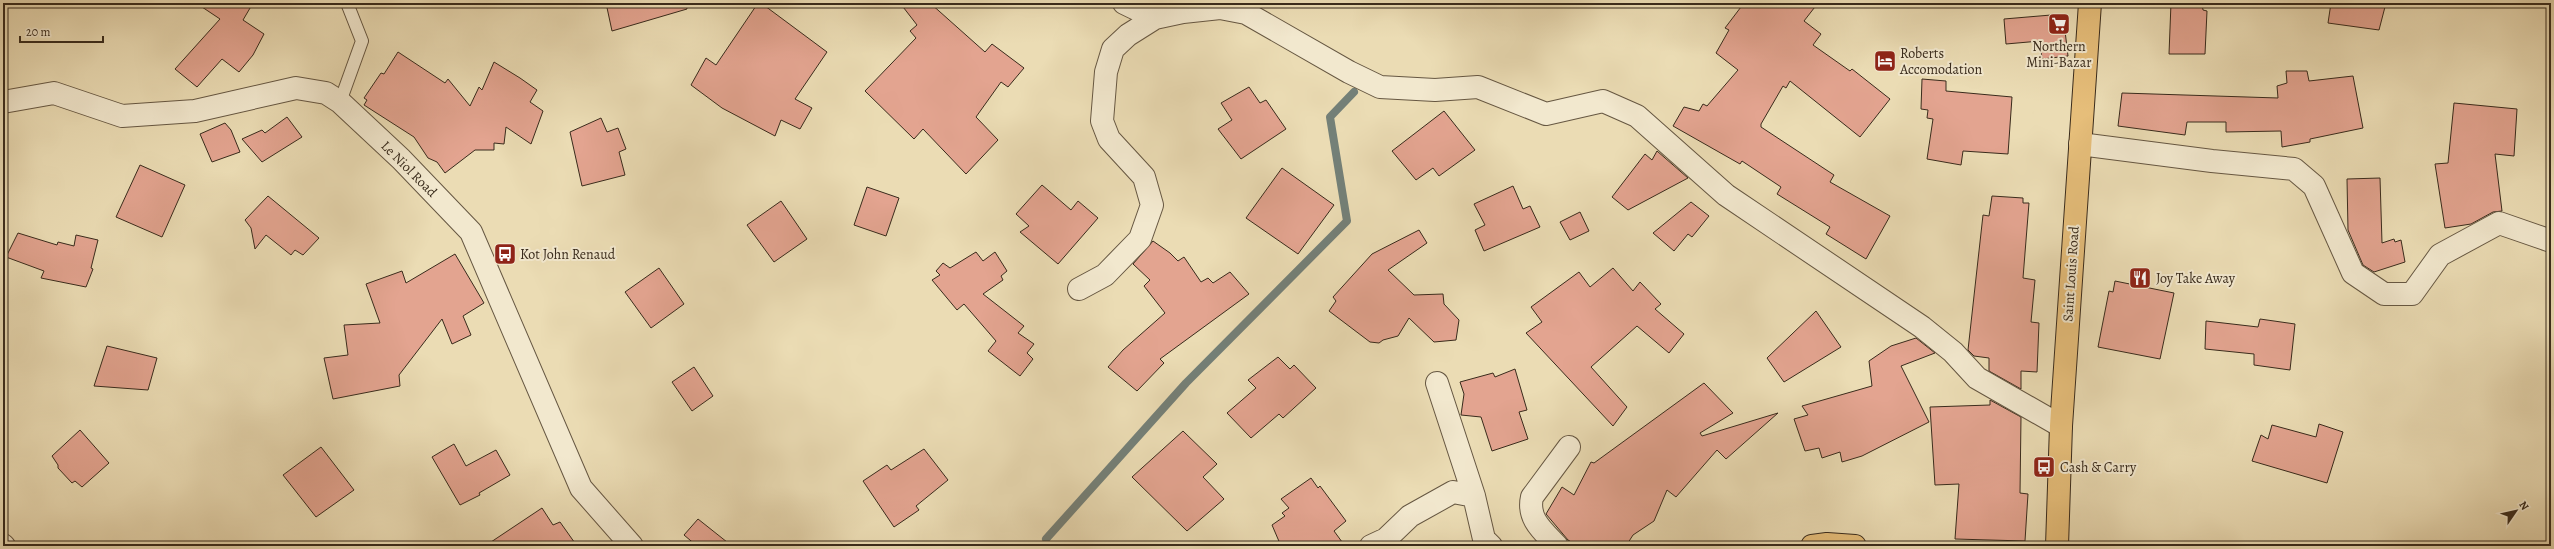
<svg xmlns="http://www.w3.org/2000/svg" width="2554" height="549" font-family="Alegreya,serif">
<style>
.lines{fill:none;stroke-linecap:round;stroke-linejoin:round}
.stream{stroke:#748078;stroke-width:8}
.building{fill:#e3a490;stroke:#392b1c}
.service-casing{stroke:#665742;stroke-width:14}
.minor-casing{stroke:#665742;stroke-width:24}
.primary-casing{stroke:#392b1c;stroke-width:24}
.service{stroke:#f2e8ce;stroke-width:12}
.minor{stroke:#f2e8ce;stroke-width:22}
.primary{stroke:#e6be7a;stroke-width:22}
.labels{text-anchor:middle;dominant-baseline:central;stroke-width:4;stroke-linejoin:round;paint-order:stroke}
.poi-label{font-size:14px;fill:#392b1c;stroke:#f2e8ce;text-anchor:start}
.street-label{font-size:14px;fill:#392b1c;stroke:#f2e8ce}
</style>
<rect width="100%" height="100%" fill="#ebdcb4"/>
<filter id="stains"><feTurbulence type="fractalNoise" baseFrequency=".005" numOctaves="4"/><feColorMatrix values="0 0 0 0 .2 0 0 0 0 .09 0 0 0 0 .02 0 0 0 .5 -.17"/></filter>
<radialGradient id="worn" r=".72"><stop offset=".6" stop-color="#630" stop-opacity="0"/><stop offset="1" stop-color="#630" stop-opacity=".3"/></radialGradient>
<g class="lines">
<!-- stream -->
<path class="stream" d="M1046,539L1186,383L1347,221L1330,117L1354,92"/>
</g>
<!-- building -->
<path class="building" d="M196,3H253L243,20L264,34L253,55L239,72L222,59L197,87L175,69L220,19Z
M606,3H686L687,9L612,31Z
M758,3H761L827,52L795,99L812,108L800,129L781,120L775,136L722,108L691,85L706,58L716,65Z
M900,3H930L985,52L992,44L1024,68L1008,87L1001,82L976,117L998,140L966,174L923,129L914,139L865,91L916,38L910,31L917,25Z
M1744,3H1818L1804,21L1821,34L1813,45L1850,71L1852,69L1890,99L1860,137L1790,81L1786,88L1783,86L1761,124V127L1834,175L1830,182L1890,216L1866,259L1826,234L1830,227L1777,194L1781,187L1742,161L1740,164L1673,126L1684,107L1699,111L1703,104L1707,106L1738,70L1716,53L1729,30L1725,28Z
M2171,3L2202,4L2203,10L2207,11L2205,54H2169Z
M2331,3H2386L2379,30L2328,23Z
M2063,14L2068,56L2042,59L2040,41L2006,44L2004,19Z
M398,52L445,83L448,79L470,106L479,87L482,90L494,62L520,78L537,90L530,102L543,111L531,144L506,127L504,144L494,143V150H475L445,173L437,162L428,158L414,137L364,105L367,100L364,98L381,73L384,74Z
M2286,71H2307L2309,81L2353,76L2363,128L2310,139V142L2282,147L2281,131L2226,132V122H2187L2185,135L2118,126L2122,93L2278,98L2277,86L2287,83Z
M1922,79L1946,81V91L2012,97L2008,154L1963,151L1961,165L1927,159L1933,119L1927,118L1928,110L1921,109Z
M1249,87L1260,103L1266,100L1286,129L1241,159L1218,129L1232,120L1221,103Z
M2454,103L2517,109L2514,156L2495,154L2502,211L2493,212L2471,224L2445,228L2435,164L2448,163Z
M1444,111L1475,150L1439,176L1433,168L1416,180L1392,151Z
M287,117L302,137L262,162L242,139L262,130L265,133Z
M601,118L607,132L618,128L626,149L619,152L625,175L582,186L570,132Z
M225,123L231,130L240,152L212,162L200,134Z
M1657,151L1688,178L1628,210L1612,197L1645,154L1652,160Z
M140,165L185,185L162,237L116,217Z
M1282,168L1334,205L1298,254L1246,218Z
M2380,178L2382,243L2394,239L2395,242L2401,240L2405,262L2374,272L2363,265L2348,230L2347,179Z
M1042,185L1071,210L1078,201L1098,218L1058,264L1020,232L1029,226L1016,214Z
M1513,186L1523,209L1530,206L1540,227L1484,251L1475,230L1485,225L1474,204Z
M867,187L899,198L886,236L854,225Z
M268,196L319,238L303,255L295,250L291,255L266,235L255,249L251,228L245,220Z
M1992,196L2023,198V203H2029L2023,278L2035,280L2031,322L2039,323L2037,372L2021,371V389L1989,371V358L1974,356L1968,350L1983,215L1989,216Z
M781,201L807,239L774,262L747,225Z
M1691,202L1709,216L1692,237L1688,234L1674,251L1653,233Z
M1580,212L1589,231L1570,240L1560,222Z
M1419,230L1427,243L1388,270L1414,295L1443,294L1444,304L1459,320L1456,340L1434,342L1409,318L1398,336L1383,340L1379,343L1370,342L1329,311L1336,301L1333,297L1372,254Z
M18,233L57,245L58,242L74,246L76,235L98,240L91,268L93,269L86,287L41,278L44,271L6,257Z
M1153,241L1170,253L1178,261L1184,257L1201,282L1208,278L1213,283L1230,272L1249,294L1160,359L1164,363L1137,391L1108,367L1123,350L1165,313L1144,286L1150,280L1133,264Z
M976,252L983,261L995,252L1007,271L1001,276L1003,280L983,294L1024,326L1018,333L1034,344L1027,353L1033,359L1020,376L988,351L996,341L964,304L957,310L932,280L940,275L936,271L943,263L950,268Z
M455,254L484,303L463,316L471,335L452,344L442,319L399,375L400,386L333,399L324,358L348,355L344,325L380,323L366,284L402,271L406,283Z
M659,268L684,304L651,328L625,292Z
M1613,268L1633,291L1640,282L1661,304L1655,309L1684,334L1669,353L1637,326L1591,367L1627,407L1613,426L1526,333L1542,322L1531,307L1579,272L1590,287Z
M2115,281L2174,293L2160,359L2098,347L2109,291L2113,292Z
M1816,311L1841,347L1784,382L1767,358Z
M2260,319L2295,324L2290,370L2254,365V354L2205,349L2206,321L2258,327Z
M1916,338L1935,353L1901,366L1929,422L1862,456L1842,462L1840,452L1822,458L1819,448L1805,451L1794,419L1808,415L1802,406L1872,386L1869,361L1891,346Z
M107,346L157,358L148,390L94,386Z
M1278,357L1290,369L1294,365L1316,388L1283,418L1279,414L1251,438L1227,413L1256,388L1248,380Z
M694,367L713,396L692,411L672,382Z
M1515,369L1527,410L1519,412L1528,439L1492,451L1481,417L1461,415L1464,394L1460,382L1493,373L1495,377Z
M1704,383L1733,413L1700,433L1702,436L1778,413L1726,459L1717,450L1676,497L1667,490L1654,521L1633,535L1626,546H1578L1568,540L1546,514L1562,487L1574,495L1591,462L1594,463Z
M1990,400L2021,417L2020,493L2028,494L2025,541L1955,539L1959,484L1935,485L1930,407L1990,405Z
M2319,424L2343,432L2327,483L2252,461L2261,435L2268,439L2272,425L2316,437Z
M80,430L109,463L82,487L75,481L72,483L58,468V465L52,456Z
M1183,431L1217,464L1203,477L1224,499L1187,531L1132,477Z
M454,444L466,466L496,450L510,475L479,493L480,495L460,505L432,457Z
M321,447L354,490L316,517L283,475Z
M924,449L948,480L916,506L919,510L894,527L863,481L887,465L891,470Z
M1311,478L1318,488L1320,486L1346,521L1334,531L1345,546H1281L1272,525L1285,516L1282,513L1289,508L1281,499Z
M542,508L553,525L560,522L577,546H485Z
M698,519L732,546H697L684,535Z"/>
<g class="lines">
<!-- service casing -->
<g class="service-casing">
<path id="service" d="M340,102L362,41L347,3"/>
</g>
<!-- minor casing -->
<g class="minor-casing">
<path id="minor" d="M1124,3L1155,18L1183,12L1220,8L1246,13L1349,72L1380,87L1435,90L1478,87L1546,114L1603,101L1637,116L1726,195L1922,327L1953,352L1977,378L2061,426
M3,102L54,93L122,116L195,111L296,88L326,93L340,102L401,159L471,232L581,488L632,546
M2080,144L2212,161L2294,169L2314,186L2353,273L2384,294H2412L2440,255L2499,223L2551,241
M1079,289L1105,275L1140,239L1152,205L1144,177L1109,139L1102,121L1106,72L1113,49L1128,35L1155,18
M1437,383L1474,496L1484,539L1491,546
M3,545L4,546
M1371,546L1386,539L1410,516L1453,492L1474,496
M1557,546C1543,531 1527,519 1532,497L1569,447"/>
</g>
<!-- primary casing -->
<g class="primary-casing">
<path id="primary" d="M1812,546L1827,544L1855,546
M2057,546L2061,426L2090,3"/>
</g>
<!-- service -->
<use href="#service" class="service"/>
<!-- minor -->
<use href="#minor" class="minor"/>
<!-- primary -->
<use href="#primary" class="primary"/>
</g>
<!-- icons -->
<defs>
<g id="supermarket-square" transform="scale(1.15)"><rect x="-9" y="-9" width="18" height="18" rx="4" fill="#8f2418" stroke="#f2e8ce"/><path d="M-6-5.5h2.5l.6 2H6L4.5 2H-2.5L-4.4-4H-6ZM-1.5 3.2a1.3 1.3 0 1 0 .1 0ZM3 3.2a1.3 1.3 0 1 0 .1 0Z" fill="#fff"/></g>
<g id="hotel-square" transform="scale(1.15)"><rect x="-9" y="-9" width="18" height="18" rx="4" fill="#8f2418" stroke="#f2e8ce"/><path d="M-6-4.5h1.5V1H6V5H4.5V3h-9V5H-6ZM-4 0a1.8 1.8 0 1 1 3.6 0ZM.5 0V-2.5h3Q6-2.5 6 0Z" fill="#fff"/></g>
<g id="bus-square" transform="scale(1.15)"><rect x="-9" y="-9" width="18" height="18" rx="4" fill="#8f2418" stroke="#f2e8ce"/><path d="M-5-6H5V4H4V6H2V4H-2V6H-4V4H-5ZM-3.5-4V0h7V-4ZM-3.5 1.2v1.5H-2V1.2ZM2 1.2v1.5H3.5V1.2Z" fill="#fff"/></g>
<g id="restaurant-square" transform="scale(1.15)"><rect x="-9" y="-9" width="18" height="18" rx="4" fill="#8f2418" stroke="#f2e8ce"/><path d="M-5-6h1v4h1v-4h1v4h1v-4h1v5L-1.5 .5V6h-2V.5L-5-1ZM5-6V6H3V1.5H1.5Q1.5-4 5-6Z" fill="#fff"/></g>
</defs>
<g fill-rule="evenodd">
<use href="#supermarket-square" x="2059" y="24"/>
<use href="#hotel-square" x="1885" y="61"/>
<use href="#bus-square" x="505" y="254"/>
<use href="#restaurant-square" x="2140" y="278"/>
<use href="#bus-square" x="2044" y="467"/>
</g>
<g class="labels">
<!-- poi labels -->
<g class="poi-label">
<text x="2059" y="46" text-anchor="middle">Northern<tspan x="2059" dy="16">Mini-Bazar</tspan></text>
<text x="1900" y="53">Roberts<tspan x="1900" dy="16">Accomodation</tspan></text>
<text x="520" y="254">Kot John Renaud</text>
<text x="2156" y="278">Joy Take Away</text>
<text x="2060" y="467">Cash &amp; Carry</text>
</g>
<!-- street labels -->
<g class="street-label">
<text transform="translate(409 169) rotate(45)">Le Niol Road</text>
<text transform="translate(2071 274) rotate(-86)">Saint Louis Road</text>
</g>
</g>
<!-- margin -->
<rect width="2554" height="549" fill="none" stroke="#ebdcb4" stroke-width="16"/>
<rect x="4" y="4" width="2546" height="541" fill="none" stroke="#392b1c" stroke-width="2"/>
<rect x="8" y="8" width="2538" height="533" fill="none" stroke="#392b1c"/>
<!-- north arrow -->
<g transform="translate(2516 511) rotate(56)" stroke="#f2e8ce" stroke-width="3" paint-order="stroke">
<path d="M0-3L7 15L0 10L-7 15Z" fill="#392b1c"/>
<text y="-6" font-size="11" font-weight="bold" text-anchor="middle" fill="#392b1c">N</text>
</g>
<!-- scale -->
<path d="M20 36v6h83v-6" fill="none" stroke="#392b1c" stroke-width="2"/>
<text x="26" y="36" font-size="12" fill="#392b1c" stroke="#f2e8ce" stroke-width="3" paint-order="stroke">20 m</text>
<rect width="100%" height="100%" filter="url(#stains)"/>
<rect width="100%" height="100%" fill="url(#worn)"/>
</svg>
